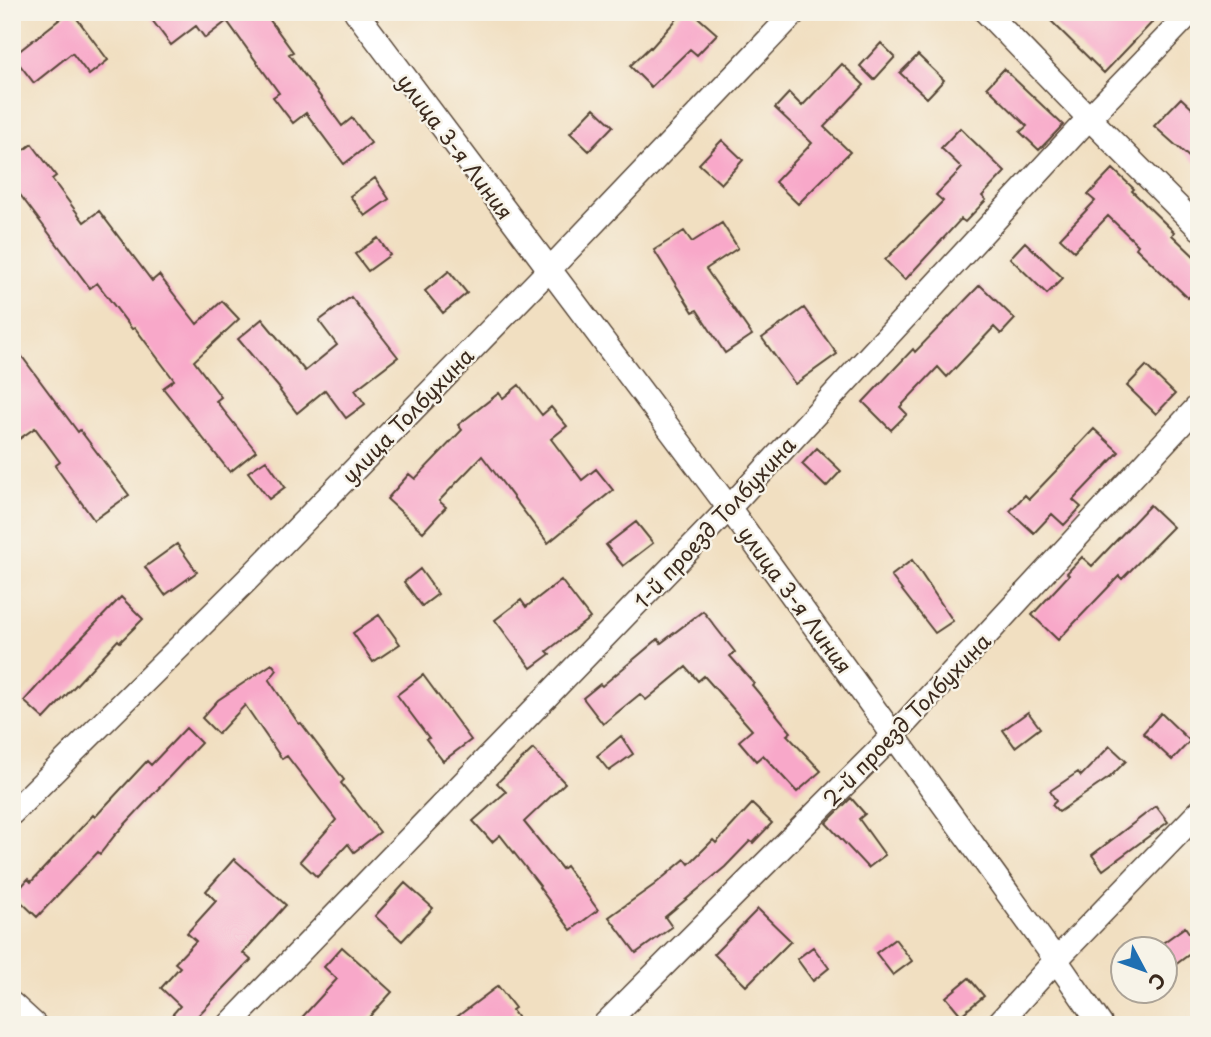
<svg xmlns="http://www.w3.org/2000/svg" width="1211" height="1037" font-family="'Playpen Sans',sans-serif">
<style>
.building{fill:#f8a8c9}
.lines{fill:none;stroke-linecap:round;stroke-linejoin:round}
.minor-casing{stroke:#564536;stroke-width:26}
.minor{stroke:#fff;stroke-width:23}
.labels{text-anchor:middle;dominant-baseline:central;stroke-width:5;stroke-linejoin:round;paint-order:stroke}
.street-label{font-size:21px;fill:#3b2a1e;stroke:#f7f3e8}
</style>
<rect width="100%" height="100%" fill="#f7f3e8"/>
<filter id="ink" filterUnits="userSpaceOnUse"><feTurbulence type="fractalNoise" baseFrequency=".0143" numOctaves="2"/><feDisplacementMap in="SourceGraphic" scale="14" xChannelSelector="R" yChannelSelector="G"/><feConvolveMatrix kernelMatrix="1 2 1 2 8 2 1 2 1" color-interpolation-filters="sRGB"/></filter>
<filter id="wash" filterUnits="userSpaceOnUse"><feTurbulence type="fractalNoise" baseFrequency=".00686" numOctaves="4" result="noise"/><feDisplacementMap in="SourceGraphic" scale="28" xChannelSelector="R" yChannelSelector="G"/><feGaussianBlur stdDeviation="1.57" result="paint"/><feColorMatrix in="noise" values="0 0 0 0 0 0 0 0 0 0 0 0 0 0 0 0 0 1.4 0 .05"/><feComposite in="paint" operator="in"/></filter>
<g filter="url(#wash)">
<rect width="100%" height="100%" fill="#f1dfc1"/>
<g id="blocks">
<!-- building -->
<path class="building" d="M69,12H72L108,60L89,75L72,53L34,83L13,56Z
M146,12H264L293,52L289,54L342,126L352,118L371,143L344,164L306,113L293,123L273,97L279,93L227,21L205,38L196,26L171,45Z
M683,12H692L717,34L697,55L690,49L651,87L630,66L650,47L651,48Z
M1042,12H1162L1104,73Z
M881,43L895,57L874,80L860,66Z
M918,55L944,80L927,98L900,73Z
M842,64L864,85L824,127L850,152L798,204L775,182L812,143L775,108L789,93L802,106Z
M1004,69L1063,125L1039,150L1020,132L1027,126L987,87Z
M1181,98L1199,115V166L1154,126Z
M594,108L613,126L589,151L570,133Z
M960,128L1005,172L982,196L986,200L965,222L961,219L905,280L885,260L943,201L936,195L962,168L941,148Z
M722,140L743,160L721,184L699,164Z
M32,144L56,176L52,179L84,222L99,211L152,281L159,275L197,324L222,301L239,319L194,361L221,397L216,401L256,451L230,472L163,388L174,380L135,328L132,329L97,283L90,288L12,184V159Z
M1113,169L1134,189L1132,191L1174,232L1172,235L1199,261V287L1188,298L1136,248L1138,245L1108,216L1074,251L1060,238L1095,201L1088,195Z
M375,178L389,199L365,216L350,196Z
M722,223L738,248L706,269L752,335L725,353L697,310L693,312L654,250L684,231L692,242Z
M378,238L390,255L368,271L355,254Z
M1025,242L1063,278L1047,294L1010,258Z
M449,271L467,293L443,313L425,291Z
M980,285L1015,319L1001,334L994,327L947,377L938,367L900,407L907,414L891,430L863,402L913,349L915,352Z
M351,297L398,357L355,390L365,404L346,418L325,390L297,413L280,391L281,390L238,339L262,319L305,371L337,345L319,321Z
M804,308L837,354L795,384L762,338Z
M12,343L78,432L80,430L129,495L94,520L55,466L60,462L35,428L12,444Z
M1146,366L1175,394L1156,414L1127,386Z
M519,385L542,415L551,407L567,426L551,439L582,480L596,469L613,490L548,543L482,456L439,501L446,507L423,532L387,499L409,474L415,479L462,430L458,425L499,393L503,398Z
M1094,429L1119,452L1073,500L1081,507L1064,525L1052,514L1034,533L1010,511L1025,495L1029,499L1076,450L1075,449Z
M817,448L841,471L826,487L802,464Z
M266,460L285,487L269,499L248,472Z
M1150,505L1173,527L1122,579L1119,576L1058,640L1032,615L1069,575L1067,573L1082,557L1092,566Z
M636,522L653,543L623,566L606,545Z
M177,544L197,572L165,595L145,567Z
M912,560L953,621L935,633L891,576Z
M420,569L438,594L422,606L404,582Z
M561,580L590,618L547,651L550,654L531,668L495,620L521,600L526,607Z
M121,597L143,619L120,642L118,640L44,719L24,701L66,654Z
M703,611L735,652L730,656L754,683L752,685L791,732L787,735L821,771L797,792L763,755L756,761L739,741L752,730L704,676L698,681L686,667L646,700L640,694L603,724L583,698L600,684L602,686L658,639L661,643Z
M379,615L400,644L373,662L353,633Z
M272,664L277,670L269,680L299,724L301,723L344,780L341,783L380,832L354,852L348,844L317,877L300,861L336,820L287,756L282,759L245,705L218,734L202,718L218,700Z
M423,675L471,740L443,761L426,739L429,738L397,695Z
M1028,712L1040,728L1015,747L1003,730Z
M1161,713L1190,741L1172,760L1143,733Z
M186,728L201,743L115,835L100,854L98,852L37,917L14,895L28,879L31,882L93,815L95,817L147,761L151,765Z
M621,736L633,754L609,771L597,756Z
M1110,746L1126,761L1110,777L1059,812L1052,805L1056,801L1050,791L1078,772L1081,776Z
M533,749L565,783L524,822L562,869L566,866L598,910L571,930L539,887L540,886L500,835L492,842L473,821L506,792L497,783Z
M851,798L865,814L859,819L885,855L868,868L826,823Z
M752,804L772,823L753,843L750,841L725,867L665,917L672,927L636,953L609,917L654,885L685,859L689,864L713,840L716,843Z
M1156,806L1168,822L1103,870L1092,855Z
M234,859L286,905L243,953L251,960L189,1025H163L180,1006L161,988L180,967L175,963L196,941L187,933L216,901L206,891Z
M405,883L433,908L402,941L375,916Z
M758,909L791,941L746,986L714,954Z
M1185,927L1199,947L1175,965L1166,952V949L1160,945Z
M895,939L912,961L893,975L876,953Z
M342,947L392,992L362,1025H295L337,979L324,967Z
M813,947L829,968L813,981L797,959Z
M969,978L984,996L961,1015L946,997Z
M498,986L515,1008L512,1010L523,1025H446Z"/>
</g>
</g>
<g filter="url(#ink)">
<use href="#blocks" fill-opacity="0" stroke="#564536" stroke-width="2"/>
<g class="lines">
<!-- minor casing -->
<g class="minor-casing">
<path id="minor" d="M356,12L729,508L1056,960L1101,1025
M986,12L1089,118L1199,228
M12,813L246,581L549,270L795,12
M12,1004L35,1025
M229,1025L729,508L1089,118L1191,12
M604,1025L894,735L1199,405
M997,1025L1056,960L1199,812"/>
</g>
<!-- minor -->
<use href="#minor" class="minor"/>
</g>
</g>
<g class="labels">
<!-- street labels -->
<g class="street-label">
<text transform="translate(456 146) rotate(53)">улица 3-я Линия</text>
<text transform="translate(407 415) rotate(-46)">улица Толбухина</text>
<text transform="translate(714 522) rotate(-47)">1-й проезд Толбухина</text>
<text transform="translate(796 599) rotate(54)">улица 3-я Линия</text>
<text transform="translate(906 719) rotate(-46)">2-й проезд Толбухина</text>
</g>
</g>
<!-- margin -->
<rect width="1211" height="1037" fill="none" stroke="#f7f3e8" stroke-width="42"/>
<!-- north arrow -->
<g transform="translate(1144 970) rotate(131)"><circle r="33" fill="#f7f3e8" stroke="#aca397" stroke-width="2"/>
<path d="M0-5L12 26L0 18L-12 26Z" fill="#1f6fb2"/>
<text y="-10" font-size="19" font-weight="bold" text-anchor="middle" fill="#3b2a1e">С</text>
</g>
</svg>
